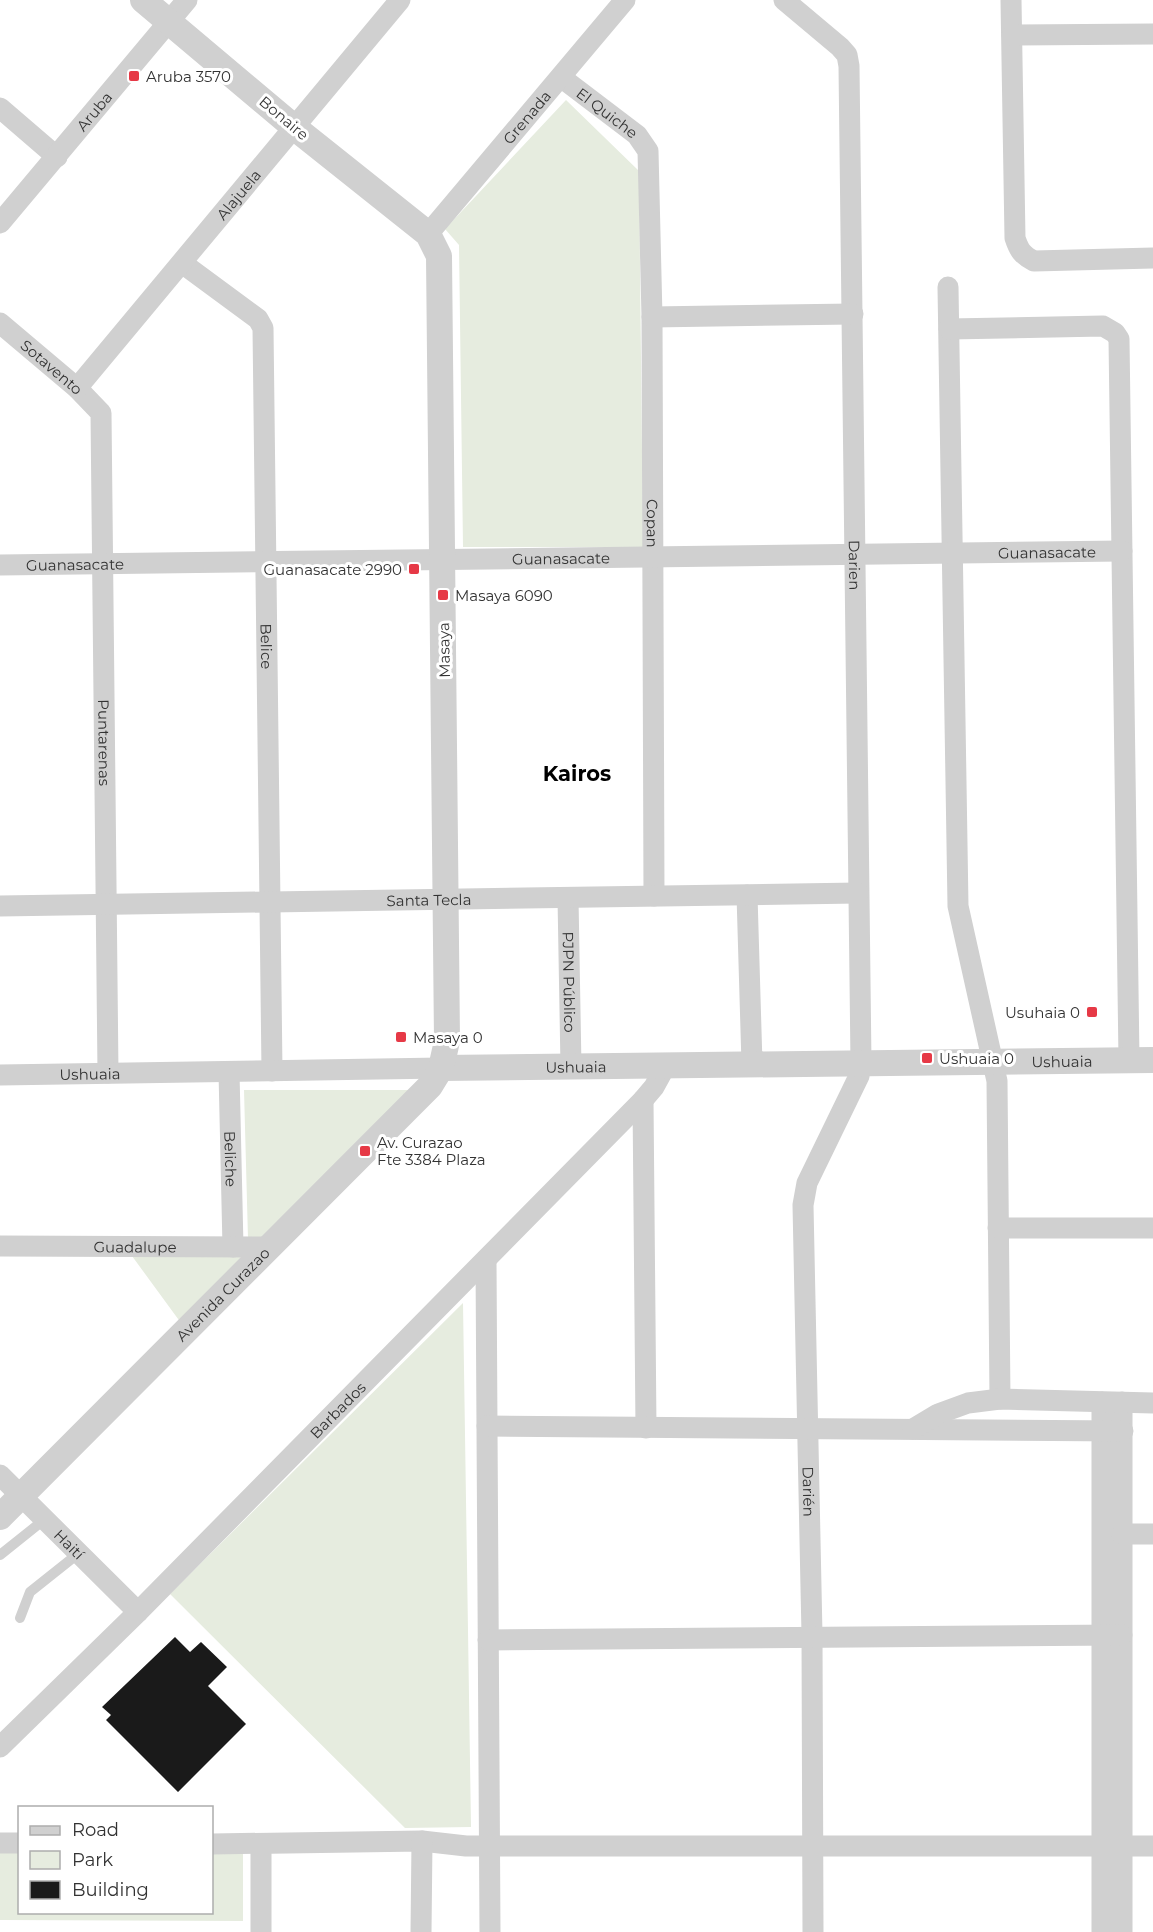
<svg xmlns="http://www.w3.org/2000/svg" width="1153" height="1932" font-family="Montserrat,sans-serif">
<style>
.green{fill:#e6ecdf}
.building{fill:#1a1a1a}
.lines{fill:none;stroke-linecap:round;stroke-linejoin:round}
.service{stroke:#d0d0d0;stroke-width:10}
.minor{stroke:#d0d0d0;stroke-width:21}
.tertiary{stroke:#d0d0d0;stroke-width:26}
.poi-dot{fill:#e63946;stroke:#fff;stroke-width:2}
.labels{text-anchor:middle;dominant-baseline:central;stroke-width:6;stroke-linejoin:round;paint-order:stroke}
.poi-label{font-size:15px;fill:#333;stroke:#fff;text-anchor:start}
.street-label{font-size:15px;fill:#333;stroke:#fff}
.district-label{font-size:21px;font-weight:bold;fill:#000;stroke:#fff}
</style>
<rect width="100%" height="100%" fill="#fff"/>
<!-- green -->
<path class="green" d="M566,100L639,171L643,547H463L459,245L445,229Z
M244,1090H421L265,1238L248,1239Z
M251,1252L181,1323L132,1256Z
M463,1303L471,1827L405,1828L170,1594Z
M0,1851H19L20,1912H212V1852H243V1921L0,1920Z"/>
<!-- building -->
<path class="building" d="M175,1637L190,1652L201,1642L227,1667L208,1686L246,1724L178,1792L106,1720L111,1715L102,1707Z"/>
<g class="lines">
<!-- service -->
<path class="service" d="M0,1555L45,1519
M20,1618L30,1592L79,1553"/>
<!-- minor -->
<g class="minor">
<path id="s1" d="M784,0L840,47L847,55L849,66L861,1063L859,1076L807,1183L803,1205L812,1635L813,1932"/>
<path d="M1011,0L1015,238C1019,250 1022,255 1034,261L1153,258"/>
<path d="M1012,35L1153,34"/>
<path id="s2" d="M562,78L637,135L648,151L652,317L654,896"/>
<path d="M0,108L57,157"/>
<path id="s3" d="M0,223L187,0"/>
<path id="s4" d="M428,234L625,0"/>
<path id="s5" d="M182,263L258,319L263,328L272,1071"/>
<path d="M948,287L958,906L997,1081L1000,1399"/>
<path d="M652,317L853,314"/>
<path id="s6" d="M0,323L77,388L101,413L108,1073"/>
<path d="M949,329L1103,326L1115,333L1119,339L1129,1060"/>
<path id="s7" d="M77,388L400,0"/>
<path id="s8" d="M0,565L1122,551"/>
<path d="M747,895L752,1064"/>
<path id="s9" d="M568,898L571,1067"/>
<path id="s10" d="M0,906L858,893"/>
<path id="s11" d="M229,1072L233,1247"/>
<path id="s12" d="M0,1075L441,1068"/>
<path d="M643,1100L646,1428"/>
<path d="M998,1228H1153"/>
<path id="s13" d="M0,1246L270,1247"/>
<path d="M486,1260L490,1932"/>
<path d="M1102,1402V1932"/>
<path d="M1122,1402V1932"/>
<path d="M487,1426L1123,1431"/>
<path d="M913,1429L938,1414L968,1403L1000,1399L1153,1403"/>
<path id="s14" d="M0,1475L138,1612"/>
<path d="M1122,1534H1153"/>
<path d="M488,1640L1122,1635"/>
<path id="s15" d="M0,1747L138,1612L643,1100L654,1087L665,1067"/>
<path d="M0,1843H20"/>
<path d="M212,1844L422,1841L466,1846H1153"/>
<path d="M261,1932V1844"/>
<path d="M421,1932L422,1841"/>
</g>
<!-- tertiary -->
<g class="tertiary">
<path id="s16" d="M441,1068L1153,1060"/>
<path id="s17" d="M0,1517L430,1086L441,1068L447,1041L439,256L428,234L295,128L143,0"/>
</g>
</g>
<!-- markers -->
<g class="poi-dot">
<rect x="128" y="70" width="12" height="12" rx="3"/>
<rect x="408" y="563" width="12" height="12" rx="3"/>
<rect x="437" y="589" width="12" height="12" rx="3"/>
<rect x="1086" y="1006" width="12" height="12" rx="3"/>
<rect x="395" y="1031" width="12" height="12" rx="3"/>
<rect x="921" y="1052" width="12" height="12" rx="3"/>
<rect x="359" y="1145" width="12" height="12" rx="3"/>
</g>
<g class="labels">
<!-- poi labels -->
<g class="poi-label">
<text x="146" y="76">Aruba 3570</text>
<text x="402" y="569" text-anchor="end">Guanasacate 2990</text>
<text x="455" y="595">Masaya 6090</text>
<text x="1080" y="1012" text-anchor="end">Usuhaia 0</text>
<text x="413" y="1037">Masaya 0</text>
<text x="939" y="1058">Ushuaia 0</text>
<text x="377" y="1142">Av. Curazao<tspan x="377" dy="17">Fte 3384 Plaza</tspan></text>
</g>
<!-- street labels -->
<g class="street-label">
<text stroke="none"><textPath href="#s3" startOffset="146">Aruba</textPath></text>
<text stroke="none"><textPath href="#s2" startOffset="57">El Quiche</textPath></text>
<text transform="translate(284 118) rotate(40)">Bonaire</text>
<text stroke="none"><textPath href="#s4" startOffset="153">Grenada</textPath></text>
<text stroke="none"><textPath href="#s7" startOffset="252">Alajuela</textPath></text>
<text stroke="none"><textPath href="#s6" startOffset="68">Sotavento</textPath></text>
<text stroke="none"><textPath href="#s2" startOffset="486">Copan</textPath></text>
<text stroke="none"><textPath href="#s8" startOffset="1047">Guanasacate</textPath></text>
<text stroke="none"><textPath href="#s8" startOffset="561">Guanasacate</textPath></text>
<text stroke="none"><textPath href="#s1" startOffset="594">Darien</textPath></text>
<text stroke="none"><textPath href="#s8" startOffset="75">Guanasacate</textPath></text>
<text stroke="none"><textPath href="#s5" startOffset="423">Belice</textPath></text>
<text transform="translate(444 650) rotate(-91)">Masaya</text>
<text stroke="none"><textPath href="#s6" startOffset="465">Puntarenas</textPath></text>
<text stroke="none"><textPath href="#s10" startOffset="429">Santa Tecla</textPath></text>
<text stroke="none"><textPath href="#s9" startOffset="84">PJPN Público</textPath></text>
<text stroke="none"><textPath href="#s16" startOffset="621">Ushuaia</textPath></text>
<text stroke="none"><textPath href="#s16" startOffset="135">Ushuaia</textPath></text>
<text stroke="none"><textPath href="#s12" startOffset="90">Ushuaia</textPath></text>
<text stroke="none"><textPath href="#s11" startOffset="87">Beliche</textPath></text>
<text stroke="none"><textPath href="#s13" startOffset="135">Guadalupe</textPath></text>
<text stroke="none"><textPath href="#s17" startOffset="315">Avenida Curazao</textPath></text>
<text stroke="none"><textPath href="#s15" startOffset="477">Barbados</textPath></text>
<text stroke="none"><textPath href="#s1" startOffset="1533">Darién</textPath></text>
<text stroke="none"><textPath href="#s14" startOffset="98">Haití</textPath></text>
</g>
<!-- district labels -->
<g class="district-label">
<text x="577" y="773">Kairos</text>
</g>
</g>
<!-- legend -->
<rect x="18" y="1806" width="195" height="108" fill="#ffffff" stroke="#adadad" stroke-width="1.5"/>
<rect x="30" y="1826" width="30" height="9" fill="#d0d0d0" stroke="#adadad" stroke-width="1.5"/>
<text x="72" y="1836" font-size="18" fill="#333333">Road</text>
<rect x="30" y="1851" width="30" height="18" fill="#e6ecdf" stroke="#adadad" stroke-width="1.5"/>
<text x="72" y="1866" font-size="18" fill="#333333">Park</text>
<rect x="30" y="1881" width="30" height="18" fill="#1a1a1a" stroke="#adadad" stroke-width="1.5"/>
<text x="72" y="1896" font-size="18" fill="#333333">Building</text>
</svg>
